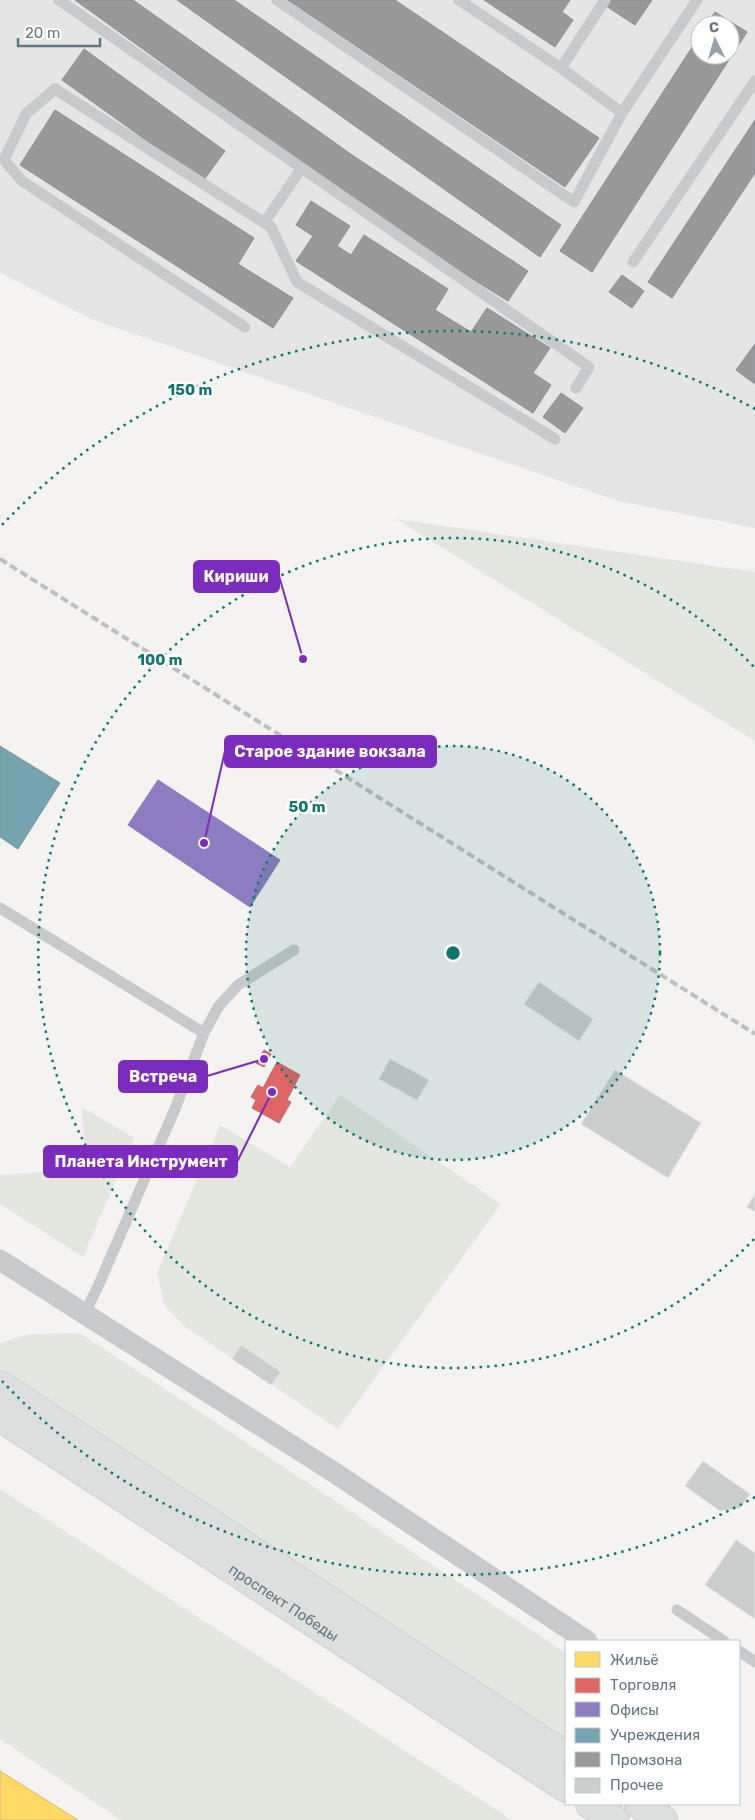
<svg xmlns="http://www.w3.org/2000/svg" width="755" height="1820" font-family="Rubik,sans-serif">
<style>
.built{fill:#e4e5e4;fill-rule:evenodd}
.green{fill:#e4e6e0}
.homes{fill:#ffd966;stroke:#d0bc6e}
.shops{fill:#e06666;stroke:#bb6b6e}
.offices{fill:#8e7cc3;stroke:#817aaf}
.public{fill:#76a5af;stroke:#7197a1}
.industry{fill:#999;stroke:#898f92}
.building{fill:#cccdcd;stroke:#e3e2e2}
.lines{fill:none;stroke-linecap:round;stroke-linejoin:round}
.secondary-casing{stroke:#d0d1d2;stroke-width:30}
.lane{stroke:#c8c9ca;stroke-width:11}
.street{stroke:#c8c9ca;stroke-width:21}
.secondary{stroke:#dddede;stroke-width:28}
.rail{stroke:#bebfc0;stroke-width:4;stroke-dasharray:8 4;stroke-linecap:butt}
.ring{fill:none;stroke:#0f766e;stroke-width:2.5;stroke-dasharray:2.5 5}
.labels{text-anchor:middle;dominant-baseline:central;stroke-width:5;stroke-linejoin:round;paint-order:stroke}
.street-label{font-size:15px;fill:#647781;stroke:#fff}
.centre{fill:#0f766e;stroke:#fff;stroke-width:2.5}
.ring-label{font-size:15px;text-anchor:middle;font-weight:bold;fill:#0f766e;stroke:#fff;stroke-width:5;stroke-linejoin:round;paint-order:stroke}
.leader{fill:none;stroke:#7b2cbf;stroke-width:2}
.callout-dot{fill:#7b2cbf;stroke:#fff;stroke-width:2}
.callout{fill:#7b2cbf;stroke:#7b2cbf;stroke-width:2}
.callout-label{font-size:16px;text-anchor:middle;font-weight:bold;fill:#fff}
</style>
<rect width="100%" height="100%" fill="#f4f3f2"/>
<!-- built -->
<path class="built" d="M0,0H755V528L618,501L91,319L0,273ZM700,25H730V55H700Z"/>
<!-- green -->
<path class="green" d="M396,519L755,572V741Z
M340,1095L501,1204L338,1429L184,1326L165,1306L157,1273L220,1125L290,1167Z
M82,1107L134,1138L83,1257L0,1204V1175L86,1169Z
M80,1333L566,1653V1739L0,1376V1343L30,1334Z
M0,1489L512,1820H121L0,1739Z"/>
<!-- homes -->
<path class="homes" d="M0,1771L78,1820H0Z"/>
<!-- shops -->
<path class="shops" d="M264,1050L271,1054L264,1067L256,1063Z
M277,1062L300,1075L287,1100L291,1102L279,1123L252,1108L256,1100L251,1097L258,1085L263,1088Z"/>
<!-- offices -->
<path class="offices" d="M158,780L280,860L250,907L128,825Z"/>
<!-- public -->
<path class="public" d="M0,746L60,783L18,849L0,837Z"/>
<!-- industry -->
<path class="industry" d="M75,0H133L355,157L528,271L508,301L395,231Z
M177,0H234L561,225L540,257Z
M288,0H395L599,138L565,187Z
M484,0H570L562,12L573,20L555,47Z
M605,0H652L635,25L603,4Z
M715,12L747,32L592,272L560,251L700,35V55H730V25H706Z
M84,49L225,151L203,181L62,80Z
M55,110L254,238L238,264L293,298L273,328L20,165Z
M755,120V173L672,298L648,282Z
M311,201L350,226L337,246L351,255L364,235L448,289L435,310L471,332L487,308L550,348L533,373L551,385L533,413L296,261L313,236L296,225Z
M622,275L644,291L632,308L609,292Z
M755,344V384L736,370Z
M561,393L583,408L565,433L543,417Z"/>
<!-- building -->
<path class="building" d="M539,982L593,1019L579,1041L524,1004Z
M390,1059L429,1080L417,1100L379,1079Z
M615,1070L701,1123L668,1178L581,1124Z
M755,1194V1212L747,1207Z
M241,1345L281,1372L271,1385L232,1359Z
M703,1461L750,1494L740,1508L720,1511L685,1486Z
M736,1540L755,1553V1619L705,1585Z"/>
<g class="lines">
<!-- secondary casing -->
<g class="secondary-casing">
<g id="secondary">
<path d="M0,1385L566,1756"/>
<path id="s1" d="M0,1417L566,1788"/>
<path d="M590,1804L615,1820"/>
<path d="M639,1804L663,1820"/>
</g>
</g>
<!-- lane -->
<path class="lane" d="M59,0L589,367L576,388
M277,0L574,202L622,113L697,0
M459,0L561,68L622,113
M561,68L605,0
M264,223L301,169
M633,262L755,81
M245,327L22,181L4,160L26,114L55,89L271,227L297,282L555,439
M0,908L204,1033L175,1109L99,1284L84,1315
M204,1033L218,1007L238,985L294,950
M677,1610L724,1641
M739,1651L755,1662"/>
<!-- street -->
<path class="street" d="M0,1260L332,1471L587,1641"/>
<!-- secondary -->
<use href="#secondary" class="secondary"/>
<!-- rail -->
<path class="rail" d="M0,559L755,1034"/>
</g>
<!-- distance rings -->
<circle cx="453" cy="953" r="207" fill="#0f766e" fill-opacity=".12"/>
<g class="ring">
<circle cx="453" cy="953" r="207"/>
<path d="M754 1239A415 415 0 1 1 754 667"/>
<path d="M755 1497A622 622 0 0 1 2 1381M2 525A622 622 0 0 1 755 409"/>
</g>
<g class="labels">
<!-- street labels -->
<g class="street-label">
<text stroke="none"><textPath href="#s1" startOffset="339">проспект Победы</textPath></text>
</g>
</g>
<circle cx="453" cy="953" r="8" class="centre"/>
<g class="ring-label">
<text x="190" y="395">150 m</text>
<text x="160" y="665">100 m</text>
<text x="307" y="812">50 m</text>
</g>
<!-- callouts -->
<path class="leader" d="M303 659L279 576M204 843L225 751M264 1059L207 1076M272 1092L237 1162"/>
<g class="callout-dot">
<circle cx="303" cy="659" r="5"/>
<circle cx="204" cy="843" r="5"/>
<circle cx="264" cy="1059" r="5"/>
<circle cx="272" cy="1092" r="5"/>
</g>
<g class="callout">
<rect x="194" y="561" width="85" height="31" rx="5"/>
<rect x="225" y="736" width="211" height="31" rx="5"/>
<rect x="119" y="1061" width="88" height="31" rx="5"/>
<rect x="44" y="1146" width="193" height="31" rx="5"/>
</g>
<g class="callout-label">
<text x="236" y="582">Кириши</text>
<text x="330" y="757">Старое здание вокзала</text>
<text x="163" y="1082">Встреча</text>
<text x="141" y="1167">Планета Инструмент</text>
</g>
<!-- legend -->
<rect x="565" y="1640" width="175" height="165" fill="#ffffff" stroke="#c1c9cd"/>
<rect x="575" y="1652" width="25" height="15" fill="#ffd966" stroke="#c1c9cd"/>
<text x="610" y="1665" font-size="15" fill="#647781">Жильё</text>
<rect x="575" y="1678" width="25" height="15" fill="#e06666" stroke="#c1c9cd"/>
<text x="610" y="1690" font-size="15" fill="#647781">Торговля</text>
<rect x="575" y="1702" width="25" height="15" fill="#8e7cc3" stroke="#c1c9cd"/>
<text x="610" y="1715" font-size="15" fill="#647781">Офисы</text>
<rect x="575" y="1728" width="25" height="15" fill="#76a5af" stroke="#c1c9cd"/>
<text x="610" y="1740" font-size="15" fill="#647781">Учреждения</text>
<rect x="575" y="1752" width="25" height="15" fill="#999999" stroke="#c1c9cd"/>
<text x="610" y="1765" font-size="15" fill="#647781">Промзона</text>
<rect x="575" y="1778" width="25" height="15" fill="#cccdcd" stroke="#c1c9cd"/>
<text x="610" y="1790" font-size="15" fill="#647781">Прочее</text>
<!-- north arrow -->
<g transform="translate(715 40) rotate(355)"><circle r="24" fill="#ffffff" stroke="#c1c9cd"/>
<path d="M0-4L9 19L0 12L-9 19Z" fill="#96a2a9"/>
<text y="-8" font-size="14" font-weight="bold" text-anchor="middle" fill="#647781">С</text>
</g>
<!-- scale -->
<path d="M18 38v8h82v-8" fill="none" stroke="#647781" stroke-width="2.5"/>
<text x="25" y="38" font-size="15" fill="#647781" stroke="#ffffff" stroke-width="4" paint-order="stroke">20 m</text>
</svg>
